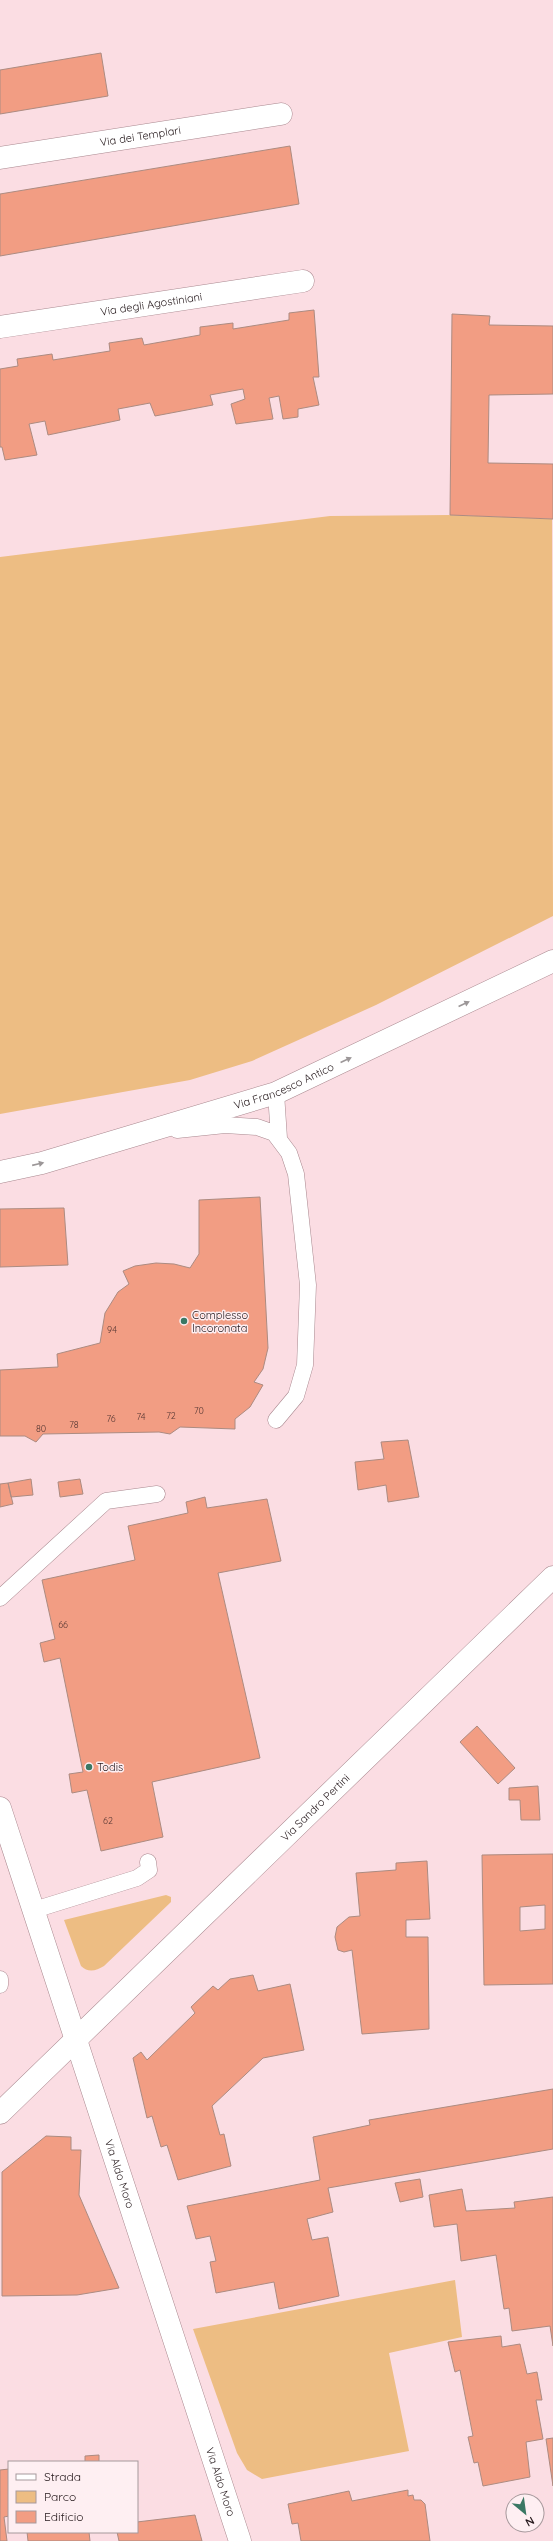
<svg xmlns="http://www.w3.org/2000/svg" width="553" height="2541" font-family="Quicksand,sans-serif">
<rect width="100%" height="100%" fill="#fbdde3"/>
<path fill="#edbd83" d="M 450,515 L 552,519 L 553,916 L 376,1005 L 252,1061 L 190,1080 L 0,1114 L 0,557 L 330,516 Z
M 166,1895 L 171,1897 L 171,1902 L 104,1966 C 96,1971 88,1973 81,1966 L 64,1920 Z
M 455,2280 L 462,2337 L 389,2353 L 409,2451 L 262,2479 L 247,2470 L 237,2453 L 193,2329 Z"/>
<path fill="#f29d83" stroke="#ac8b81" fill-rule="evenodd" d="M 101,53 L 108,96 L 0,114 L 0,70 Z
M 290,146 L 299,204 L 0,256 L 0,194 Z
M 314,310 L 319,377 L 313,377 L 319,405 L 298,409 L 298,417 L 283,419 L 279,396 L 269,398 L 273,419 L 236,424 L 231,404 L 245,399 L 243,389 L 210,395 L 213,405 L 155,416 L 150,403 L 118,409 L 120,420 L 48,435 L 45,421 L 29,424 L 37,455 L 5,460 L 2,447 L 0,447 L 0,369 L 18,366 L 17,359 L 52,354 L 53,360 L 110,351 L 109,343 L 142,338 L 144,345 L 200,335 L 200,327 L 233,323 L 233,329 L 289,320 L 289,313 Z
M 452,314 L 490,316 L 489,325 L 553,326 L 553,394 L 489,395 L 488,463 L 553,464 L 553,519 L 450,515 Z
M 260,1197 L 268,1348 L 263,1369 L 254,1382 L 263,1385 L 250,1407 L 235,1419 L 235,1429 L 180,1427 L 170,1434 L 159,1432 L 43,1434 L 36,1442 L 25,1436 L 0,1436 L 0,1370 L 58,1367 L 57,1354 L 100,1343 L 105,1313 L 118,1292 L 129,1284 L 123,1271 L 135,1266 L 156,1263 L 174,1264 L 190,1268 L 199,1254 L 199,1200 Z
M 64,1208 L 68,1265 L 0,1267 L 0,1209 Z
M 408,1440 L 419,1497 L 388,1502 L 386,1485 L 358,1490 L 355,1462 L 384,1459 L 381,1442 Z
M 31,1479 L 33,1495 L 11,1497 L 8,1483 Z
M 80,1479 L 83,1494 L 60,1497 L 58,1482 Z
M 8,1483 L 13,1504 L 0,1507 L 0,1484 Z
M 205,1497 L 207,1508 L 267,1499 L 281,1561 L 218,1573 L 260,1758 L 152,1782 L 163,1837 L 101,1851 L 87,1790 L 72,1793 L 69,1774 L 83,1772 L 60,1658 L 44,1662 L 40,1643 L 55,1639 L 42,1580 L 135,1560 L 128,1526 L 188,1513 L 186,1502 Z
M 477,1726 L 515,1768 L 498,1784 L 460,1742 Z
M 538,1786 L 540,1820 L 521,1820 L 520,1800 L 509,1800 L 509,1788 Z
M 553,1854 L 553,1984 L 484,1985 L 482,1855 ZM 545,1905 L 545,1929 L 520,1931 L 520,1907 Z
M 427,1861 L 430,1919 L 406,1920 L 406,1937 L 428,1937 L 429,2029 L 362,2034 L 352,1950 L 344,1952 L 338,1950 L 335,1937 L 337,1927 L 349,1917 L 360,1916 L 356,1873 L 396,1870 L 396,1863 Z
M 253,1975 L 258,1991 L 290,1984 L 304,2050 L 263,2058 L 212,2106 L 220,2135 L 224,2134 L 231,2166 L 178,2180 L 167,2145 L 161,2147 L 152,2116 L 147,2118 L 133,2058 L 141,2052 L 147,2060 L 195,2013 L 191,2007 L 213,1986 L 218,1990 L 230,1979 Z
M 553,2089 L 553,2149 L 328,2188 L 333,2212 L 307,2219 L 312,2240 L 328,2237 L 339,2296 L 279,2309 L 274,2282 L 216,2293 L 210,2262 L 216,2261 L 210,2236 L 196,2239 L 187,2206 L 320,2180 L 313,2137 L 370,2125 L 369,2120 Z
M 46,2136 L 71,2137 L 71,2150 L 81,2150 L 79,2195 L 119,2288 L 77,2295 L 2,2296 L 2,2172 Z
M 420,2179 L 423,2197 L 400,2202 L 395,2183 Z
M 462,2189 L 466,2211 L 515,2208 L 514,2202 L 553,2197 L 553,2346 L 550,2326 L 512,2331 L 509,2308 L 504,2309 L 496,2255 L 461,2261 L 457,2224 L 434,2227 L 429,2195 Z
M 501,2336 L 502,2347 L 520,2344 L 527,2374 L 537,2372 L 542,2400 L 536,2400 L 543,2439 L 526,2442 L 530,2477 L 483,2486 L 478,2462 L 474,2463 L 468,2437 L 473,2436 L 460,2370 L 455,2372 L 448,2342 Z
M 553,2438 L 553,2486 L 546,2439 Z
M 99,2455 L 99,2462 L 85,2462 L 85,2456 Z
M 9,2469 L 9,2516 L 4,2517 L 7,2541 L 0,2541 L 0,2470 Z
M 408,2490 L 408,2496 L 413,2495 L 414,2500 L 421,2500 L 425,2504 L 430,2541 L 301,2541 L 298,2523 L 292,2524 L 288,2504 L 349,2491 L 352,2501 Z
M 195,2515 L 202,2541 L 119,2541 L 117,2532 L 137,2532 L 137,2522 Z
M 27,2532 L 89,2532 L 90,2541 L 28,2541 Z"/>
<g fill="none" stroke-linecap="round" stroke-linejoin="round">
<defs>
<path id="lane" d="M 276,1093 L 279,1138
M 177,1130 L 225,1125 L 257,1127 L 274,1133 L 289,1153 L 296,1174 L 308,1285 L 305,1365 L 296,1396 L 276,1420
M 0,1598 L 106,1501 L 157,1494
M 34,1910 L 137,1878 L 149,1870 L 148,1862
M 0,1979 L 0,1985"/>
<g id="street">
<path id="s1" d="M 0,158 L 281,114"/>
<path id="s2" d="M 0,327 L 303,281"/>
<path id="s3" d="M 0,1172 L 42,1163 L 276,1093 L 553,961"/>
<path id="s4" d="M 0,2113 L 553,1577"/>
</g>
<g id="secondary">
<path id="s5" d="M 0,1808 L 240,2541"/>
</g>
</defs>
<use href="#lane" stroke="#a9888f" stroke-width="17"/>
<use href="#street" stroke="#a9888f" stroke-width="23"/>
<use href="#secondary" stroke="#a9888f" stroke-width="23"/>
<use href="#lane" stroke="#fff" stroke-width="16"/>
<use href="#street" stroke="#fff" stroke-width="22"/>
<use href="#secondary" stroke="#fff" stroke-width="22"/>
</g>
<defs><path id="oneway-solid" d="M-6-.8H1V-3.2L6.5 0L1 3.2V.8H-6Z"/></defs>
<g fill="#9c9798">
<use href="#oneway-solid" transform="translate(464 1004) rotate(-25)"/>
<use href="#oneway-solid" transform="translate(346 1060) rotate(-25)"/>
<use href="#oneway-solid" transform="translate(38 1164) rotate(-13)"/>
</g>
<g fill="#3a7864" stroke="#feeff2" stroke-width="1.5">
<circle cx="184" cy="1321" r="4"/>
<circle cx="89" cy="1767" r="4"/>
</g>
<g text-anchor="middle" dominant-baseline="central" stroke-width="3" stroke-linejoin="round" paint-order="stroke">
<g font-size="9" fill="#573834">
<text x="112" y="1329">94</text>
<text x="199" y="1410">70</text>
<text x="171" y="1415">72</text>
<text x="141" y="1416">74</text>
<text x="111" y="1418">76</text>
<text x="74" y="1424">78</text>
<text x="41" y="1428">80</text>
<text x="63" y="1624">66</text>
<text x="108" y="1820">62</text>
</g>
<g font-size="11" fill="#23171a" stroke="#feeff2">
<text stroke="none"><textPath href="#s1" startOffset="142">Via dei Templari</textPath></text>
<text stroke="none"><textPath href="#s2" startOffset="153">Via degli Agostiniani</textPath></text>
<text stroke="none"><textPath href="#s3" startOffset="297">Via Francesco Antico</textPath></text>
<text stroke="none"><textPath href="#s4" startOffset="439">Via Sandro Pertini</textPath></text>
<text stroke="none"><textPath href="#s5" startOffset="385">Via Aldo Moro</textPath></text>
<text stroke="none"><textPath href="#s5" startOffset="709">Via Aldo Moro</textPath></text>
</g>
<g font-size="11" fill="#23171a" stroke="#feeff2" text-anchor="start">
<text x="192" y="1315">Complesso<tspan x="192" dy="13">Incoronata</tspan></text>
<text x="97" y="1767">Todis</text>
</g>
</g>
<rect x="8" y="2461" width="130" height="72" fill="#feeff2" stroke="#a6999c"/>
<rect x="16" y="2474" width="20" height="6" fill="#ffffff" stroke="#a6999c"/>
<text x="44" y="2481" font-size="12" fill="#23171a">Strada</text>
<rect x="16" y="2491" width="20" height="12" fill="#edbd83" stroke="#a6999c"/>
<text x="44" y="2501" font-size="12" fill="#23171a">Parco</text>
<rect x="16" y="2511" width="20" height="12" fill="#f29d83" stroke="#a6999c"/>
<text x="44" y="2521" font-size="12" fill="#23171a">Edificio</text>
<g transform="translate(525 2513) rotate(151)"><circle r="19" fill="#feeff2" stroke="#a6999c"/>
<path d="M0-3L7 15L0 10L-7 15Z" fill="#3a7864"/>
<text y="-6" font-size="11" font-weight="bold" text-anchor="middle" fill="#23171a">N</text>
</g>
</svg>
